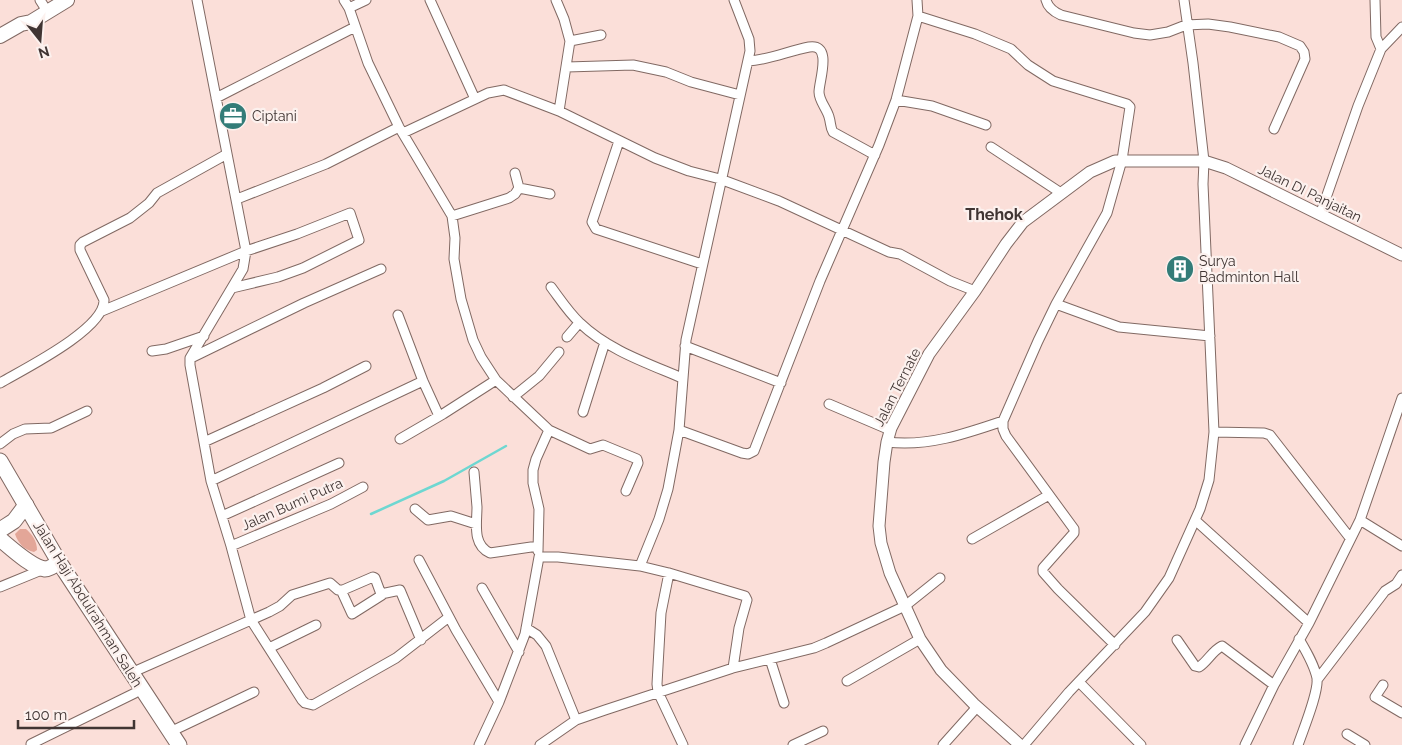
<svg xmlns="http://www.w3.org/2000/svg" width="1402" height="745" font-family="Raleway,sans-serif">
<rect width="100%" height="100%" fill="#fbdfd9"/>
<path fill="#e3a698" d="M 20,529 L 26,529 C 32,534 37,541 37,550 L 34,552 C 24,550 18,543 15,534 Z"/>
<g fill="none" stroke-linecap="round" stroke-linejoin="round">
<path stroke="#6ed7d1" stroke-width="2.5" d="M 371,514 L 444,481 L 506,446"/>
<defs>
<path id="minor" d="M 40,0 L 47,11
M 197,0 L 246,251 L 243,269 L 190,358 L 190,365 L 211,481 L 231,546 L 251,620 L 302,700 L 305,703 L 313,705 L 396,658 L 449,617
M 344,0 L 349,8 L 368,63 L 399,127 L 452,216 L 455,238 L 454,259 L 461,299 L 473,340 L 481,357 L 496,380 L 549,430 L 590,449 L 603,445 L 637,459 L 638,463 L 626,491
M 430,0 L 475,99
M 556,0 L 564,19 L 570,41 L 559,111
M 1046,0 C 1048,8 1054,12 1061,15 L 1134,33 L 1150,35 L 1168,32 L 1186,25 L 1208,24 L 1230,27 L 1279,37 L 1300,46 L 1304,52 L 1305,59 L 1274,129
M 1375,0 L 1376,37 L 1381,49
M 349,8 L 366,0
M 918,16 L 975,34 L 1011,49 L 1028,65 L 1053,81 L 1127,104 L 1130,107 L 1122,160 L 1107,213 L 1056,304 L 1038,341 L 1003,421 L 1003,429 L 1006,436 L 1074,529 L 1074,533 L 1043,568 L 1043,572 L 1058,589 L 1115,645
M 570,41 L 601,35
M 748,61 C 769,60 788,51 809,47 C 833,43 819,81 819,92 C 819,101 827,109 829,117 C 831,123 830,127 833,132 L 875,155
M 567,67 L 633,65 L 666,72 L 691,82 L 740,95
M 216,98 L 355,27
M 896,100 L 932,106 L 986,125
M 403,133 L 488,93 L 504,90 L 559,111 L 655,158 L 689,171 L 720,179 L 779,201 L 889,252 L 900,254 L 950,281 L 975,291
M 619,141 L 592,222 L 596,229 L 702,264
M 991,147 L 1061,193
M 519,188 L 550,194
M 237,199 L 326,164 L 399,127
M 1320,215 L 1358,106 L 1381,49 L 1402,27
M 452,216 L 509,198 L 515,194 L 519,188 L 515,173
M 551,287 C 560,299 569,313 580,323 C 608,350 647,363 682,378
M 1056,304 L 1119,327 L 1210,336
M 102,311 L 246,251 L 297,234 L 350,213 L 359,240 L 303,268 L 278,277 L 232,288
M 398,315 L 423,381 L 439,416
M 567,337 L 579,323
M 685,346 L 781,383
M 152,351 L 166,349 L 204,336
M 191,358 L 304,303 L 381,269
M 0,383 C 24,369 105,329 104,300 L 80,250 L 80,245 L 83,242 L 130,218 L 149,203 L 157,193 L 227,154
M 513,397 L 539,376 L 559,352
M 829,404 L 890,430
M 583,412 L 605,342
M 679,430 L 742,453 L 748,454 L 754,451 L 820,281 L 879,145 L 896,100 L 918,16 L 917,0
M 1214,432 L 1264,433 L 1270,435 L 1350,538
M 400,439 L 443,414 L 496,380
M 204,442 L 323,388 L 366,366
M 887,442 C 927,447 965,434 1003,421
M 0,444 L 13,434 L 25,429 L 51,428 L 87,411
M 474,472 C 475,483 476,495 477,507 C 477,523 472,545 490,553 L 538,546
M 211,481 L 423,381
M 415,509 L 428,520 L 451,516 L 476,524
M 222,516 L 339,463
M 1195,520 L 1309,623
M 1360,520 L 1402,546
M 972,539 L 1049,495
M 231,546 L 331,504 L 363,487
M 538,551 L 539,509 L 533,483 L 533,470 L 536,459 L 549,430
M 419,560 L 456,630 L 499,702
M 640,566 L 669,573 L 745,596 L 747,600 L 739,628 L 733,668
M 669,573 L 661,613 L 657,684 L 658,692 L 683,745
M 0,587 L 44,569
M 482,588 L 519,652
M 341,590 L 352,614 L 382,595
M 526,628 L 537,635 L 546,646 L 576,720
M 1177,640 L 1195,666 L 1199,667 C 1208,661 1212,651 1222,646 L 1274,685
M 269,648 L 316,625
M 770,659 L 784,703
M 131,673 L 269,612 L 280,606 L 292,595 L 330,583 L 338,590 L 343,590 L 373,577 L 375,578 L 381,594 L 400,590 L 421,640
M 1317,680 L 1385,591 L 1396,584 L 1402,575
M 847,681 L 920,639
M 1079,682 L 1141,745
M 1383,685 L 1375,697 L 1402,713
M 170,732 L 254,692
M 1347,734 L 1365,745
M 31,744 L 135,693
M 479,745 L 499,702 L 525,634 L 539,557 L 558,557 L 640,566 L 659,519 L 668,489 L 679,430 L 686,340 L 750,51 L 749,39 L 734,0
M 540,745 L 576,720 L 605,710 L 733,668 L 814,648 L 826,643 L 905,606 L 940,578
M 793,745 L 823,731
M 943,745 L 977,707
M 1024,745 L 1069,692 L 1145,612 L 1169,578 L 1200,509 L 1209,480 L 1214,432 L 1203,184 L 1204,161 L 1193,63 L 1184,0
M 1245,745 L 1274,685 L 1309,623 L 1360,520 L 1402,398
M 1298,745 C 1303,730 1319,692 1317,678 C 1314,664 1306,651 1299,639"/>
<path id="tertiary" d="M 1020,745 L 974,704 L 941,670 L 920,639 L 890,573 L 881,543 L 879,526 L 884,462 L 887,442 L 891,428 L 929,354 L 975,291 L 1006,244 L 1023,222 L 1090,172 L 1115,161 L 1204,161 L 1226,168 L 1402,255"/>
<path id="secondary" d="M 0,36 L 21,24 L 31,22 L 67,0"/>
<path id="primary" d="M 0,461 L 59,562"/>
<path id="trunk" d="M 0,530 L 14,521 L 26,505
M 0,539 C 11,548 31,567 45,569 C 50,569 55,565 59,562 L 179,745"/>
</defs>
<use href="#minor" stroke="#816963" stroke-width="11"/>
<use href="#tertiary" stroke="#816963" stroke-width="13"/>
<use href="#secondary" stroke="#816963" stroke-width="16"/>
<use href="#primary" stroke="#816963" stroke-width="17"/>
<use href="#trunk" stroke="#816963" stroke-width="17"/>
<use href="#minor" stroke="#fff" stroke-width="9"/>
<use href="#tertiary" stroke="#fff" stroke-width="11"/>
<use href="#secondary" stroke="#fff" stroke-width="14"/>
<use href="#primary" stroke="#fff" stroke-width="15"/>
<use href="#trunk" stroke="#fff" stroke-width="15"/>
</g>
<defs>
<symbol id="office-disc" viewBox="-11 -11 22 22"><circle r="9.5" fill="#337c78" stroke="#fcf1ee"/><path d="M-6-3h4V-5.5h4V-3h4V5H-6ZM-1-4.5V-3h2v-1.5ZM-6 0V1H6V0Z" fill="#fff"/></symbol>
<symbol id="building-disc" viewBox="-11 -11 22 22"><circle r="9.5" fill="#337c78" stroke="#fcf1ee"/><path d="M-4-6H4V6H1V3H-1V6H-4ZM-2.5-4.3h1.7v1.8h-1.7ZM.8-4.3h1.7v1.8H.8ZM-2.5-1h1.7V.8h-1.7ZM.8-1h1.7V.8H.8Z" fill="#fff"/></symbol>
</defs>
<g fill-rule="evenodd">
<use href="#office-disc" x="217" y="100" width="32" height="32"/>
<use href="#building-disc" x="1164" y="253" width="32" height="32"/>
</g>
<g text-anchor="middle" dominant-baseline="central" stroke-width="4.5" stroke-linejoin="round" paint-order="stroke">
<g font-size="14" fill="#403533" stroke="#fcf1ee" text-anchor="start">
<text x="252" y="116">Ciptani</text>
<text x="1199" y="261">Surya<tspan x="1199" dy="16">Badminton Hall</tspan></text>
</g>
<g font-size="14" fill="#403533" stroke="#fcf1ee">
<text transform="translate(1310 193) rotate(26)">Jalan DI Panjaitan</text>
<text transform="translate(897 387) rotate(-63)">Jalan Ternate</text>
<text transform="translate(292 504) rotate(-24)">Jalan Bumi Putra</text>
<text transform="translate(88 604) rotate(58)">Jalan Haji Abdulrahman Saleh</text>
</g>
<g font-size="16" font-weight="bold" fill="#403533" stroke="#fcf1ee">
<text x="994" y="214">Thehok</text>
</g>
</g>
<g transform="translate(40 40) rotate(163)" stroke="#fcf1ee" stroke-width="4" paint-order="stroke">
<path d="M0-4L9 19L0 12L-9 19Z" fill="#403533"/>
<text y="-8" font-size="14" font-weight="bold" text-anchor="middle" fill="#403533">N</text>
</g>
<path d="M18 720v8h116v-8" fill="none" stroke="#403533" stroke-width="2.5"/>
<text x="25" y="720" font-size="15" fill="#403533" stroke="#fcf1ee" stroke-width="4" paint-order="stroke">100 m</text>
</svg>
